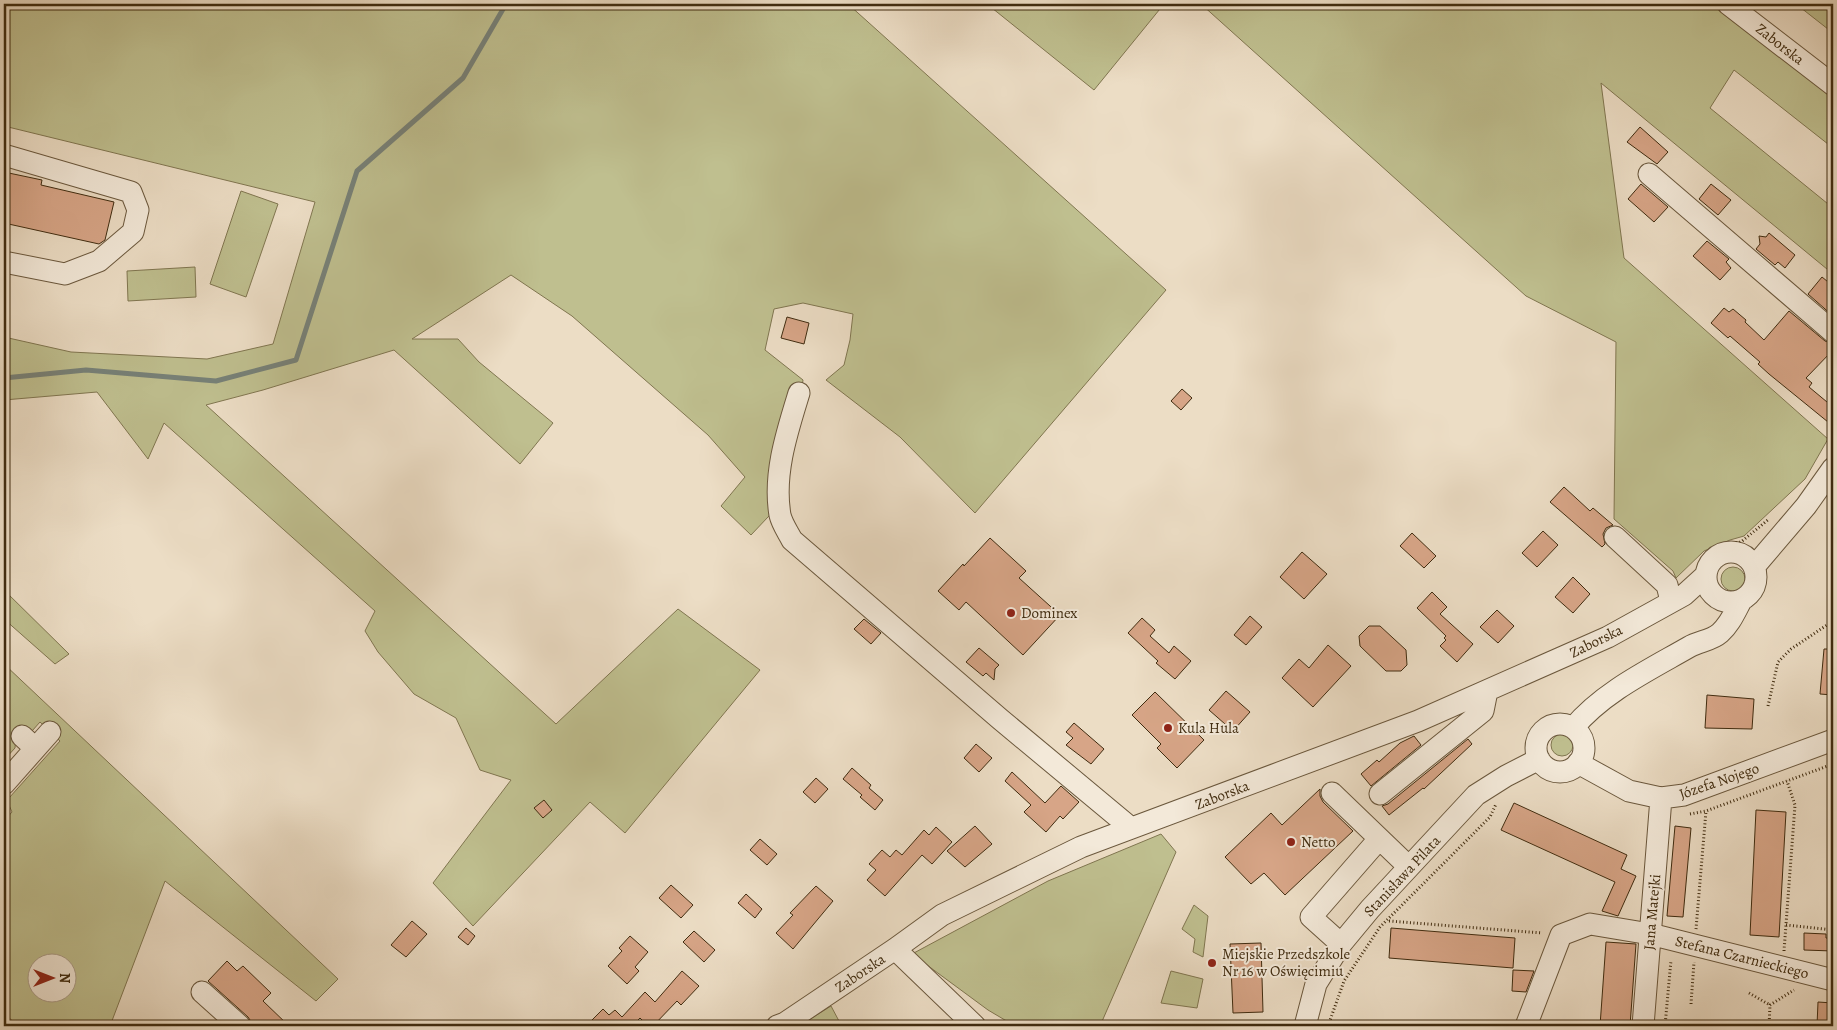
<svg xmlns="http://www.w3.org/2000/svg" width="1837" height="1030" font-family="Alegreya,serif">
<rect width="100%" height="100%" fill="#ecddc5"/>
<filter id="stains"><feTurbulence type="fractalNoise" baseFrequency=".004" numOctaves="4"/><feColorMatrix values="0 0 0 0 .2 0 0 0 0 .09 0 0 0 0 .02 0 0 0 .5 -.17"/></filter>
<radialGradient id="worn" r=".72"><stop offset=".6" stop-color="#630" stop-opacity="0"/><stop offset="1" stop-color="#630" stop-opacity=".3"/></radialGradient>
<path fill="#bfbf8f" stroke="#807650" fill-rule="evenodd" d="M 4,4 L 848,4 L 1166,290 L 975,513 L 900,437 L 826,380 L 844,365 L 850,340 L 853,314 L 803,303 L 774,309 L 765,350 L 803,380 L 785,499 L 751,535 L 721,506 L 745,477 L 708,435 L 572,316 L 511,275 L 412,339 L 458,339 L 479,362 L 553,423 L 520,464 L 394,350 L 263,390 L 206,405 L 556,724 L 678,609 L 760,670 L 625,833 L 590,802 L 473,926 L 433,883 L 511,780 L 480,770 L 456,718 L 414,694 L 378,652 L 365,631 L 375,611 L 164,423 L 148,459 L 97,392 L 4,400 L 4,337 L 71,352 L 207,359 L 273,344 L 315,202 L 4,126 Z
M 987,4 L 1164,4 L 1094,90 Z
M 1201,4 L 1719,4 L 1833,92 L 1833,148 L 1734,70 L 1710,108 L 1833,208 L 1833,274 L 1601,83 L 1624,258 L 1828,439 L 1805,479 L 1744,536 L 1730,540 L 1704,551 L 1676,578 L 1673,571 L 1614,519 L 1616,342 L 1526,296 Z
M 1796,4 L 1833,4 L 1833,33 Z
M 241,191 L 278,204 L 246,297 L 210,284 Z
M 195,267 L 196,297 L 128,301 L 127,271 Z
M1721 579a12 12 0 1 1 24 0a12 12 0 1 1-24 0Z
M 4,590 L 69,654 L 55,664 L 4,619 Z
M 4,664 L 338,979 L 316,1001 L 165,881 L 110,1026 L 18,1026 L 4,1013 L 4,821 L 12,812 L 8,803 L 9,798 L 60,741 L 40,722 L 32,731 L 16,737 L 15,748 L 4,760 ZM 38,962 L 68,962 L 68,992 L 38,992 Z
M1551 745a11 11 0 1 1 22 0a11 11 0 1 1-22 0Z
M 1161,834 L 1176,852 L 1100,1026 L 1015,1026 L 988,1010 L 912,954 L 1048,881 Z
M 1194,905 L 1208,916 L 1203,957 L 1193,952 L 1195,939 L 1182,929 Z
M 1171,971 L 1203,979 L 1197,1008 L 1161,1003 Z
M 831,1006 L 839,1021 L 836,1026 L 799,1026 Z"/>
<g fill="none" stroke-linecap="round" stroke-linejoin="round">
<path stroke="#778178" stroke-width="5" d="M 4,378 L 86,370 L 216,381 L 296,360 L 357,171 L 463,78 L 506,4"/>
</g>
<path fill="#d7a587" stroke="#402c10" d="M 1640,127 L 1668,152 L 1657,164 L 1627,142 Z
M 4,172 L 42,180 L 41,185 L 114,202 L 105,240 L 99,244 L 4,223 Z
M 1641,184 L 1668,207 L 1654,222 L 1628,199 Z
M 1711,184 L 1731,200 L 1718,215 L 1699,199 Z
M 1769,233 L 1795,255 L 1785,268 L 1778,262 L 1775,265 L 1756,249 L 1760,244 L 1759,236 L 1766,237 Z
M 1707,241 L 1729,259 L 1726,262 L 1731,268 L 1720,280 L 1693,256 Z
M 1822,277 L 1833,286 L 1833,316 L 1808,294 Z
M 1724,308 L 1729,312 L 1733,309 L 1746,320 L 1745,322 L 1764,340 L 1789,311 L 1825,341 L 1833,344 L 1832,351 L 1806,378 L 1812,383 L 1809,387 L 1833,407 L 1833,416 L 1828,422 L 1769,374 L 1758,364 L 1760,362 L 1730,336 L 1728,338 L 1711,323 Z
M 787,317 L 809,323 L 804,344 L 781,338 Z
M 1182,389 L 1192,398 L 1181,410 L 1171,401 Z
M 1564,487 L 1590,511 L 1593,508 L 1613,525 L 1606,528 L 1603,534 L 1605,544 L 1602,547 L 1550,502 Z
M 1543,531 L 1558,545 L 1537,567 L 1522,553 Z
M 1412,533 L 1436,556 L 1424,568 L 1400,546 Z
M 990,538 L 1026,571 L 1019,578 L 1060,615 L 1023,655 L 966,602 L 959,610 L 938,591 L 963,564 L 964,566 Z
M 1302,552 L 1327,574 L 1304,599 L 1280,577 Z
M 1573,577 L 1590,594 L 1573,613 L 1555,597 Z
M 1432,592 L 1447,607 L 1440,614 L 1473,644 L 1457,662 L 1440,646 L 1446,640 L 1444,638 L 1446,636 L 1417,608 Z
M 1497,610 L 1514,626 L 1498,643 L 1480,627 Z
M 1250,616 L 1262,627 L 1246,645 L 1234,635 Z
M 1142,618 L 1155,630 L 1150,636 L 1169,653 L 1174,646 L 1191,661 L 1175,679 L 1156,663 L 1158,661 L 1128,633 Z
M 864,619 L 881,633 L 871,644 L 854,629 Z
M 1369,626 L 1380,626 L 1406,650 L 1407,665 L 1401,671 L 1386,671 L 1360,646 L 1359,636 Z
M 1328,645 L 1351,666 L 1313,707 L 1282,678 L 1299,659 L 1309,668 Z
M 979,648 L 999,665 L 995,669 L 994,680 L 986,673 L 983,676 L 966,662 Z
M 1824,649 L 1833,649 L 1833,695 L 1820,694 Z
M 1226,691 L 1250,712 L 1233,731 L 1209,710 Z
M 1155,692 L 1204,740 L 1177,768 L 1157,748 L 1161,744 L 1132,715 Z
M 1707,695 L 1754,699 L 1752,729 L 1705,728 Z
M 1074,723 L 1104,749 L 1091,764 L 1066,745 L 1073,738 L 1066,732 Z
M 1414,736 L 1421,745 L 1371,786 L 1361,774 L 1377,760 L 1379,762 L 1400,743 Z
M 1468,739 L 1472,744 L 1424,789 L 1423,788 L 1389,815 L 1382,806 L 1388,804 Z
M 976,744 L 992,758 L 979,772 L 964,758 Z
M 852,768 L 871,785 L 869,788 L 883,800 L 875,810 L 860,797 L 862,795 L 843,779 Z
M 1012,772 L 1045,803 L 1061,786 L 1079,802 L 1063,819 L 1060,816 L 1046,832 L 1024,812 L 1031,805 L 1005,781 Z
M 816,778 L 828,789 L 815,803 L 803,792 Z
M 1320,789 L 1320,796 L 1323,802 L 1353,831 L 1285,895 L 1264,873 L 1251,884 L 1225,857 L 1271,813 L 1282,825 Z
M 544,800 L 552,810 L 543,818 L 534,808 Z
M 1514,803 L 1627,855 L 1621,869 L 1636,876 L 1618,916 L 1602,911 L 1615,882 L 1501,830 Z
M 1756,810 L 1786,812 L 1779,937 L 1750,935 Z
M 975,826 L 992,844 L 965,867 L 947,851 Z
M 1675,826 L 1691,828 L 1683,917 L 1667,916 Z
M 936,827 L 952,842 L 932,864 L 922,855 L 885,896 L 867,880 L 876,870 L 869,864 L 882,850 L 890,857 L 896,850 L 902,855 L 924,830 L 929,835 Z
M 760,839 L 777,854 L 767,865 L 750,850 Z
M 671,885 L 693,905 L 681,918 L 659,898 Z
M 816,886 L 833,901 L 793,949 L 776,933 L 793,915 L 790,913 Z
M 746,894 L 762,909 L 755,918 L 738,903 Z
M 412,921 L 427,934 L 406,957 L 391,945 Z
M 466,928 L 475,936 L 468,945 L 458,937 Z
M 1391,928 L 1515,938 L 1513,968 L 1389,958 Z
M 694,931 L 715,950 L 704,962 L 683,942 Z
M 1804,933 L 1826,934 L 1826,938 L 1833,938 L 1833,951 L 1804,950 Z
M 630,936 L 648,952 L 635,967 L 639,971 L 627,984 L 608,966 L 622,951 L 619,948 Z
M 1606,942 L 1636,944 L 1630,1026 L 1600,1026 Z
M 1261,943 L 1263,1012 L 1233,1013 L 1230,944 Z
M 227,961 L 237,971 L 243,966 L 271,993 L 263,1001 L 289,1026 L 254,1026 L 248,1017 L 208,981 Z
M 1513,970 L 1534,971 L 1526,992 L 1512,991 Z
M 682,971 L 699,986 L 681,1005 L 677,1001 L 653,1026 L 648,1026 L 640,1018 L 632,1026 L 586,1026 L 603,1009 L 609,1015 L 615,1010 L 622,1017 L 645,992 L 655,1002 Z
M 1818,1002 L 1833,1003 L 1833,1026 L 1817,1026 Z"/>
<g fill="none" stroke-linecap="round" stroke-linejoin="round">
<defs>
<path id="minor" d="M 1728,4 L 1833,85
M 4,155 L 131,192 L 138,210 L 133,232 L 99,261 L 65,274 L 4,262
M 1649,174 L 1833,332
M 799,393 C 787,432 773,474 780,515 C 782,524 788,532 792,540 L 1000,719 L 1131,828
M 1615,537 L 1667,585 L 1671,601
M1706 577a25 25 0 1 1 50 0a25 25 0 1 1-50 0Z
M 1754,567 L 1806,506 L 1833,468
M1536 748a24 24 0 1 1 48 0a24 24 0 1 1-48 0Z
M 1573,728 C 1603,692 1649,670 1689,647 C 1699,641 1711,641 1720,633 C 1730,624 1735,612 1741,601
M 22,736 L 35,748
M 1578,763 L 1629,791 L 1661,798 L 1684,795 L 1833,740
M 4,784 L 50,732
M 1332,793 L 1409,867
M 1380,794 L 1483,711 L 1487,691
M 1341,944 L 1311,917 L 1379,839
M 895,949 L 975,1026
M 202,992 L 240,1026
M 777,1026 L 785,1023 L 895,949 L 942,915 L 1081,847 L 1418,721 L 1608,637 L 1684,595 L 1706,575
M 1305,1026 L 1316,984 L 1341,944 L 1370,909 L 1476,795 L 1506,776 L 1539,759
M 1526,1026 L 1561,935 L 1590,924 L 1650,934 L 1833,980
M 1643,1026 L 1661,798"/>
</defs>
<use href="#minor" stroke="#6b583d" stroke-width="23"/>
<path stroke="#402c10" stroke-width="3" stroke-dasharray="1 2.5" stroke-linecap="butt" d="M 1705,557 L 1719,546 L 1741,542 L 1769,519
M 1768,706 L 1778,662 L 1791,649 L 1833,621
M 1545,775 L 1554,779 L 1570,780
M 4,810 L 6,808 L 5,800
M 1690,814 L 1706,811 L 1833,764
M 1389,921 L 1542,933
M 1786,925 L 1833,930
M 1696,929 L 1706,811
M 1784,951 L 1795,805 L 1787,781
M 1749,993 L 1770,1005
M 1691,1004 L 1694,962
M 751,1026 L 761,1022
M 1328,1026 L 1344,981 L 1380,927 L 1490,817 L 1496,804
M 1665,1026 L 1671,960
M 1769,1026 L 1770,1005 L 1794,990"/>
<use href="#minor" stroke="#f3e9d9" stroke-width="21"/>
</g>
<g fill="#8f2418" stroke="#f3e9d9" stroke-width="2">
<circle cx="1011" cy="613" r="5"/>
<circle cx="1168" cy="728" r="5"/>
<circle cx="1291" cy="842" r="5"/>
<circle cx="1212" cy="963" r="5"/>
</g>
<g text-anchor="middle" dominant-baseline="central" stroke-width="4" stroke-linejoin="round" paint-order="stroke">
<g font-size="15" fill="#402c10" stroke="#f3e9d9">
<text transform="translate(1780 44) rotate(38)">Zaborska</text>
<text transform="translate(1596 641) rotate(-26)">Zaborska</text>
<text transform="translate(1719 781) rotate(-19)">Józefa Nojego</text>
<text transform="translate(1222 795) rotate(-21)">Zaborska</text>
<text transform="translate(1402 876) rotate(-47)">Stanisława Pilata</text>
<text transform="translate(1652 912) rotate(-85)">Jana Matejki</text>
<text transform="translate(1742 957) rotate(14)">Stefana Czarnieckiego</text>
<text transform="translate(860 973) rotate(-34)">Zaborska</text>
</g>
<g font-size="15" fill="#402c10" stroke="#f3e9d9" text-anchor="start">
<text x="1021" y="613">Dominex</text>
<text x="1178" y="728">Kula Hula</text>
<text x="1301" y="842">Netto</text>
<text x="1222" y="954">Miejskie Przedszkole<tspan x="1222" dy="17">Nr 16 w Oświęcimiu</tspan></text>
</g>
</g>
<rect width="1837" height="1030" fill="none" stroke="#ecddc5" stroke-width="20"/>
<rect x="5" y="5" width="1827" height="1020" fill="none" stroke="#402c10" stroke-width="2.5"/>
<rect x="10" y="10" width="1817" height="1010" fill="none" stroke="#402c10"/>
<g transform="translate(52 978) rotate(90)"><circle r="24" fill="#f3e9d9" stroke="#ab9d89"/>
<path d="M0-4L9 19L0 12L-9 19Z" fill="#8f2418"/>
<text y="-8" font-size="14" font-weight="bold" text-anchor="middle" fill="#402c10">N</text>
</g>
<rect width="100%" height="100%" filter="url(#stains)"/>
<rect width="100%" height="100%" fill="url(#worn)"/>
</svg>
